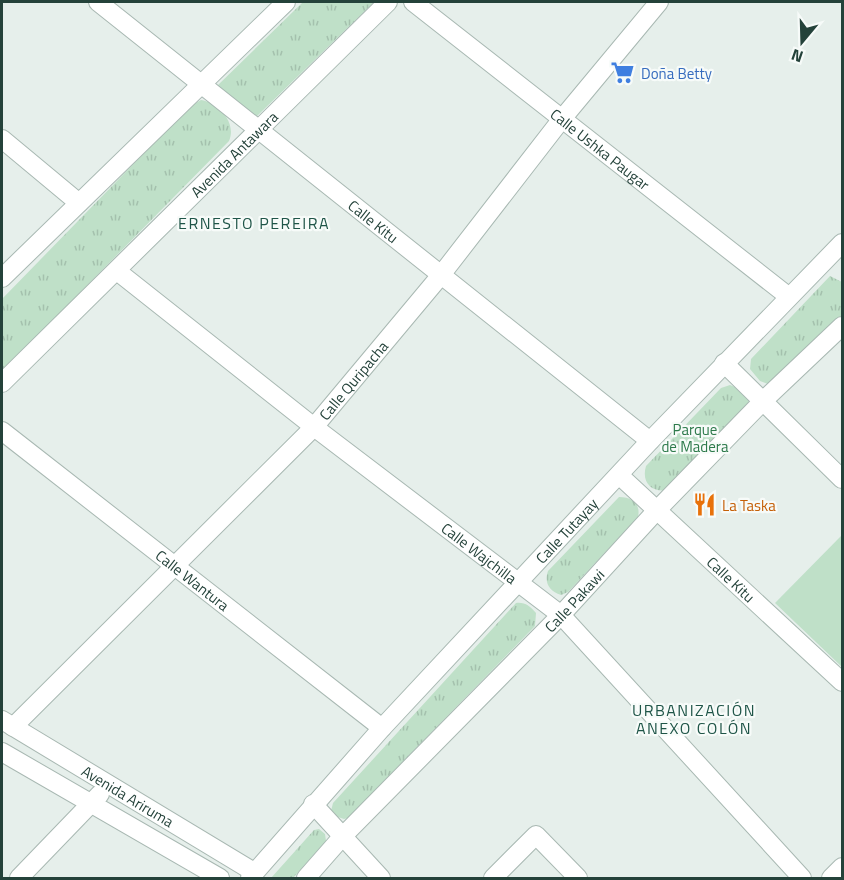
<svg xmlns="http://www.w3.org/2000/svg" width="844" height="880" font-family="'Titillium Web',sans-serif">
<defs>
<pattern id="park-tufts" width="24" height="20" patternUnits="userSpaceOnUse" patternTransform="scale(1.5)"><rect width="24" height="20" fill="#bfe0c8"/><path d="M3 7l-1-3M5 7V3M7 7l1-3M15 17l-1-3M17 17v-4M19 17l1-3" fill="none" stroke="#a4c1ad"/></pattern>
</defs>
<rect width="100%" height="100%" fill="#e6efeb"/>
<path fill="#bfe0c8" d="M 842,535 L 842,667 L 775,603 Z"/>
<path fill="url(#park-tufts)" d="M 303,2 L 374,2 L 255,118 L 217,88 L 218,85 Z
M 201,100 C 219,103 237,123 229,141 L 2,372 L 2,299 L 189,107 Z
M 830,276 L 842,282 L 842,315 L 772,382 L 768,384 L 760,381 L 750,369 L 751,359 Z
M 730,385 C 738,388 748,394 749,403 L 668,490 C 652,493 641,483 646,466 L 721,388 Z
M 619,497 C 632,497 641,504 638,517 L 568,592 L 561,595 C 549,591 544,583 548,571 Z
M 516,603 C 525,602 530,606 536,613 L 535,626 L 348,818 L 344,819 L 335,816 L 331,811 L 333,803 Z
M 319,829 L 325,834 L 326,841 L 293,878 L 271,878 L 314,830 Z"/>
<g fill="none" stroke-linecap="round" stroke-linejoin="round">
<defs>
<g id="street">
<path id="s1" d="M 98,2 L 650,441"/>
<path id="s2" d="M 413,2 L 788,296"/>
<path d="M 2,139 L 79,203"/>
<path id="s3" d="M 117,271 L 314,427 L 561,615 L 802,878"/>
<path d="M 2,278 L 286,2"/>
<path d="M 724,363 L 842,479"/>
<path id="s4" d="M 2,383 L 388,2"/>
<path id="s5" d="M 2,431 L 382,728"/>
<path id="s6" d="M 619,475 L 842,682"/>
<path id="s7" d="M 2,720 L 254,872"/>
<path id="s8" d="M 13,727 L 314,427 L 441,275 L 561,120 L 659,2"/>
<path d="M 2,752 L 220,878"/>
<path d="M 313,804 L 381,878"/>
<path d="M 19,878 L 100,794"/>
<path id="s9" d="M 250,878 L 382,728 L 650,441 L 842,243"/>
<path id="s10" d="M 306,878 L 342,837 L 561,615 L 658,509 L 764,400 L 842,326"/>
<path d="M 493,878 L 536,835 L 578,878"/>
<path d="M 831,878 L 842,867"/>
</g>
</defs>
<use href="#street" stroke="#a8b8b2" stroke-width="20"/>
<use href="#street" stroke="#fff" stroke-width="18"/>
</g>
<defs>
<symbol id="supermarket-bare" viewBox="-9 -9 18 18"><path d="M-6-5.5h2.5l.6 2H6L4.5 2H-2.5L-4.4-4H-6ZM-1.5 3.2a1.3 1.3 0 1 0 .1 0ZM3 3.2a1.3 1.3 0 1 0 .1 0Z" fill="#3f7fe0" stroke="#f7fbf9" stroke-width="2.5" paint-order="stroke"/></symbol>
<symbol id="restaurant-bare" viewBox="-9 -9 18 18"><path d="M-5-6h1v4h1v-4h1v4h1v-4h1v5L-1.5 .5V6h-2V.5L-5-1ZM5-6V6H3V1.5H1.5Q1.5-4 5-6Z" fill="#e8710a" stroke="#f7fbf9" stroke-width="2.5" paint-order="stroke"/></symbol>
</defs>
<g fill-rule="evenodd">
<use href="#supermarket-bare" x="606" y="56" width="33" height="33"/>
<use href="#restaurant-bare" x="688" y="488" width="33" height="33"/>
</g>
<g text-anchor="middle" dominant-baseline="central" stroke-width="4.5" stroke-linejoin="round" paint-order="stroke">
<g font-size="15" fill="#366cbe" stroke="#f7fbf9" text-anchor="start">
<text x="641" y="73">Doña Betty</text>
</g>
<g font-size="15" fill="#24423a" stroke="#f7fbf9">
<text stroke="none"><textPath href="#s2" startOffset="238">Calle Ushka Paugar</textPath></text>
<text stroke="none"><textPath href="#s4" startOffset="326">Avenida Antawara</textPath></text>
<text stroke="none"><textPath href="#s1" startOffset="352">Calle Kitu</textPath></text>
<text stroke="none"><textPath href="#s8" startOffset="486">Calle Quripacha</textPath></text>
<text stroke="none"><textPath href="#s9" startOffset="470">Calle Tutayay</textPath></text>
<text stroke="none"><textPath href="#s3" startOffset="459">Calle Wajchilla</textPath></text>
<text stroke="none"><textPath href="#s6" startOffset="153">Calle Kitu</textPath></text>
<text stroke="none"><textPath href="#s5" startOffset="242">Calle Wantura</textPath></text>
<text stroke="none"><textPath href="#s10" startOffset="386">Calle Pakawi</textPath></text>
<text stroke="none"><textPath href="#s7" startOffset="147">Avenida Ariruma</textPath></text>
</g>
<g font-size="15" fill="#2d7a4b" stroke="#f7fbf9">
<text x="695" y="429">Parque<tspan x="695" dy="17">de Madera</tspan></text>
</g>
<g font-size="15" fill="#c56008" stroke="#f7fbf9" text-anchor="start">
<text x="722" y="505">La Taska</text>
</g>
<g font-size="16" letter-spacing="1.5" fill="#1f5548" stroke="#f7fbf9">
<text x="254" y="223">ERNESTO PEREIRA</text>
<text x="694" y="710">URBANIZACIÓN<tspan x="694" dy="18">ANEXO COLÓN</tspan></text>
</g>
</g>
<rect width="844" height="880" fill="none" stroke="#24423a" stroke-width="6"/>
<g transform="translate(802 42) rotate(199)" stroke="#f7fbf9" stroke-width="4.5" paint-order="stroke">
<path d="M0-4.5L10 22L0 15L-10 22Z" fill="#24423a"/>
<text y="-9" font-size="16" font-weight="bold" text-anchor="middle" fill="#24423a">N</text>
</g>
</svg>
